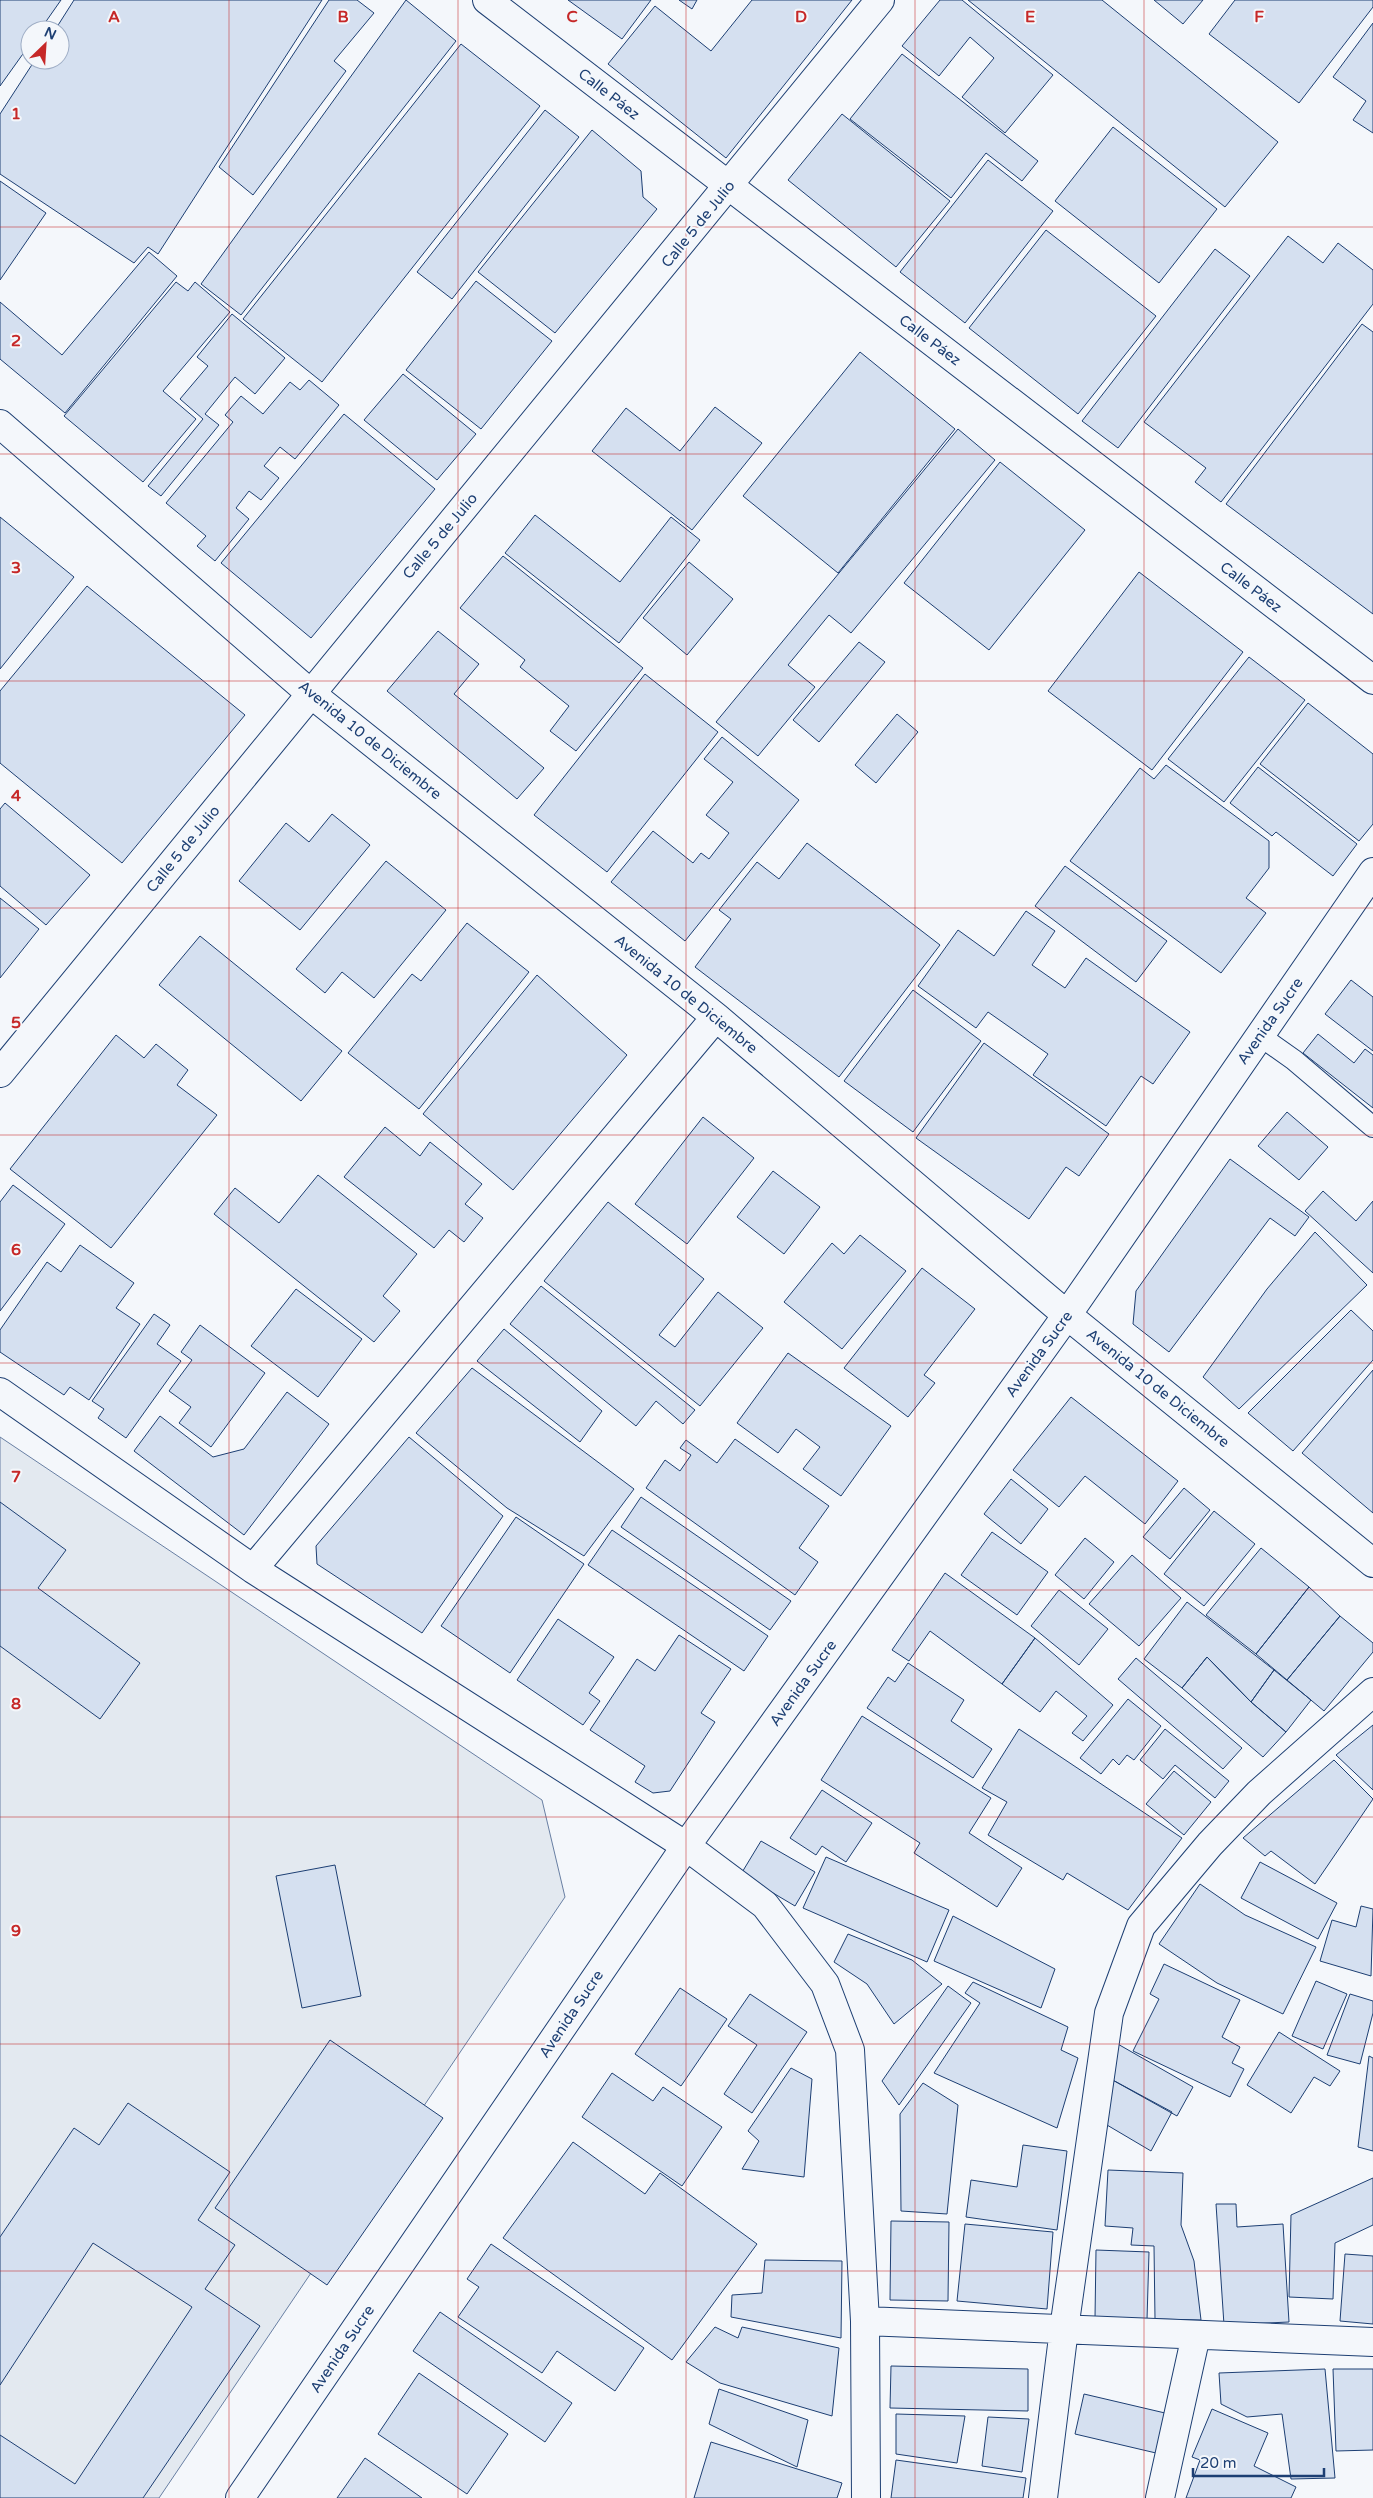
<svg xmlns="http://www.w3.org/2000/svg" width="1373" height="2498" font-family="'Varela Round',sans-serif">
<rect width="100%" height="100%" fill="#f4f7fb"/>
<path fill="#e3e9f0" stroke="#687fa3" d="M 0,1437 L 542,1800 L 565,1897 L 159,2498 L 0,2498 Z"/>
<path fill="#d5e0f0" stroke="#1d3f73" d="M 0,0 L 61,0 L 40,30 L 30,30 L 30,44 L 0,86 Z
M 74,0 L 322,0 L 158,254 L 148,247 L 134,263 L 0,174 L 0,114 L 35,60 L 60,60 L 60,30 L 55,30 Z
M 329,0 L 357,0 L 374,13 L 334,61 L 346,71 L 253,195 L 219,167 Z
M 406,0 L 456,41 L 241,315 L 201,284 Z
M 568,0 L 651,0 L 622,39 Z
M 679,0 L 697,0 L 692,9 Z
M 752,0 L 852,0 L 726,158 L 608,64 L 655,6 L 711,51 Z
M 940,0 L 962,0 L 1053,75 L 1005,133 L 962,97 L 994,58 L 970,37 L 939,76 L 902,46 Z
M 968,0 L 1102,0 L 1278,142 L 1225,207 Z
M 1154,0 L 1203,0 L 1183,24 Z
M 1235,0 L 1373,0 L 1373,7 L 1299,103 L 1209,34 Z
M 1373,23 L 1373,133 L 1353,120 L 1366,101 L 1333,77 Z
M 461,44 L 540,106 L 322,382 L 243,319 Z
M 902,54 L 1038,161 L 1022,181 L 986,153 L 951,198 L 850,119 Z
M 545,110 L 579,137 L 452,299 L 417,272 Z
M 842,114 L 950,201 L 896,267 L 788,180 Z
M 1113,127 L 1217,209 L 1159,283 L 1055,201 Z
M 592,130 L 641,171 L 643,197 L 657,209 L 555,333 L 478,272 Z
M 988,160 L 1053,211 L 965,323 L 900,272 Z
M 0,181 L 46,213 L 0,280 Z
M 1046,230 L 1156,316 L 1078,414 L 969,328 Z
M 1288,236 L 1323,263 L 1338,243 L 1373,270 L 1373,304 L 1221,502 L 1195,482 L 1206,468 L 1144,422 Z
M 1215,249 L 1250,276 L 1118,448 L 1082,421 Z
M 149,252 L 177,276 L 65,413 L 0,359 L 0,302 L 62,355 Z
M 476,281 L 552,341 L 481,429 L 406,370 Z
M 176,282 L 188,291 L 195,282 L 230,312 L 163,391 L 196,419 L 143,482 L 64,416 Z
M 232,314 L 285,358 L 255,394 L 235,377 L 205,414 L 219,425 L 161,496 L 148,486 L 203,419 L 180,399 L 208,366 L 197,357 Z
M 1362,324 L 1373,332 L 1373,614 L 1226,504 Z
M 860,352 L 955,429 L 838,573 L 743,496 Z
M 403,374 L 476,434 L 437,480 L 364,420 Z
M 309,380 L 339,405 L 295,459 L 280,447 L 264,466 L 279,478 L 261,500 L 249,491 L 236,508 L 249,519 L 215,561 L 197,546 L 206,536 L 166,503 L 233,422 L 225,415 L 241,396 L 263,414 L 290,382 L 300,390 Z
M 715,407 L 762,443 L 692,530 L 592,451 L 626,408 L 680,451 Z
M 344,414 L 435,489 L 311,638 L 221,563 Z
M 958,429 L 995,460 L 851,633 L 829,615 L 788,665 L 815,687 L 758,756 L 716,722 Z
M 1000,462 L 1085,530 L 989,650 L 904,583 Z
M 535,515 L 620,582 L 671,517 L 700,540 L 619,643 L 505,553 Z
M 0,517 L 74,577 L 0,669 Z
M 503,556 L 643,668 L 576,751 L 550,731 L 569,706 L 520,667 L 525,660 L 460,608 Z
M 689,562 L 733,599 L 687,655 L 643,618 Z
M 1139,572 L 1243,652 L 1152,770 L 1048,691 Z
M 87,586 L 245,715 L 122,863 L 0,763 L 0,691 Z
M 438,631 L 479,664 L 454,694 L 544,768 L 517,799 L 387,691 Z
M 859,642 L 885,662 L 819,742 L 793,720 Z
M 1249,657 L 1305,700 L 1224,802 L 1168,759 Z
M 645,674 L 718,732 L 607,872 L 534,815 Z
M 1308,703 L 1373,754 L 1373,824 L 1359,841 L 1260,764 Z
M 897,714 L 918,732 L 876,783 L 855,765 Z
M 722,737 L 799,800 L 685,941 L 611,882 L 653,831 L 693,863 L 701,853 L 709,859 L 729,833 L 706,815 L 733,782 L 704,759 Z
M 1166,765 L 1269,841 L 1269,868 L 1246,898 L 1266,913 L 1221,973 L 1070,861 L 1140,768 L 1154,779 Z
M 1258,767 L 1357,844 L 1333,876 L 1276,832 L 1272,836 L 1230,803 Z
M 5,803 L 90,875 L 46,925 L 0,886 L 0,809 Z
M 332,814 L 370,845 L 300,930 L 239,881 L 286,823 L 309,842 Z
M 807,843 L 940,945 L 839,1077 L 695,967 L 731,919 L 719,910 L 757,862 L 779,879 Z
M 386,861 L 446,910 L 374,998 L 342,972 L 325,993 L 296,969 Z
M 1065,866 L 1167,941 L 1136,982 L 1035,906 Z
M 0,898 L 39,929 L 0,978 Z
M 1026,911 L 1055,931 L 1032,965 L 1065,988 L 1086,958 L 1190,1032 L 1153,1084 L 1141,1076 L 1106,1126 L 1033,1075 L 1048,1054 L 988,1012 L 976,1028 L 918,986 L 958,930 L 994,956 Z
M 467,923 L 529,972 L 419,1109 L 348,1053 L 412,974 L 421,981 Z
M 200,936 L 342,1051 L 301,1101 L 159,985 Z
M 537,975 L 627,1055 L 513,1190 L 423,1114 Z
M 1351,980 L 1373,997 L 1373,1051 L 1325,1014 Z
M 913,990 L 981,1041 L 913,1132 L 844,1081 Z
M 1318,1034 L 1354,1063 L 1365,1049 L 1373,1055 L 1373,1108 L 1303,1053 Z
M 116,1035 L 144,1058 L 156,1044 L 188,1070 L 177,1085 L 217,1115 L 111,1248 L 10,1169 Z
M 984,1043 L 1109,1134 L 1079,1176 L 1066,1167 L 1029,1219 L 916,1138 Z
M 1287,1112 L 1328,1147 L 1299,1180 L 1258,1146 Z
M 703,1117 L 754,1158 L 687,1244 L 635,1204 Z
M 385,1127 L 420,1156 L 430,1142 L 482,1184 L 465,1204 L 483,1218 L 464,1242 L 449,1230 L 434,1248 L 344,1177 Z
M 1230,1159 L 1309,1217 L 1295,1236 L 1270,1218 L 1169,1352 L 1133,1324 L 1136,1291 Z
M 773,1171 L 820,1207 L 784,1254 L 737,1217 Z
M 318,1175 L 417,1254 L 383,1296 L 400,1311 L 374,1342 L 214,1214 L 235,1188 L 279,1223 Z
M 13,1185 L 65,1224 L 0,1311 L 0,1202 Z
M 1323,1191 L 1356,1221 L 1373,1201 L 1373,1273 L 1305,1211 Z
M 608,1202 L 704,1279 L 659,1335 L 675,1347 L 718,1292 L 763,1328 L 700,1406 L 544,1281 Z
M 1315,1232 L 1367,1285 L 1239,1409 L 1203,1377 L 1267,1289 Z
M 860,1235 L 906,1271 L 842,1349 L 784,1302 L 832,1243 L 844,1254 Z
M 80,1245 L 134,1283 L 116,1308 L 140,1324 L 89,1400 L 70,1387 L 64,1395 L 0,1352 L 0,1330 L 47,1262 L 61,1272 Z
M 922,1268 L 975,1309 L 924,1375 L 935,1383 L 908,1417 L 844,1368 Z
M 541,1286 L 695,1410 L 683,1424 L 656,1401 L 636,1426 L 510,1324 Z
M 296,1289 L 362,1339 L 318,1397 L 251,1346 Z
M 1351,1310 L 1373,1331 L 1373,1360 L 1293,1451 L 1248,1413 Z
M 154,1314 L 170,1325 L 157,1344 L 181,1361 L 126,1438 L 98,1418 L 104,1409 L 92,1401 Z
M 200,1325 L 265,1373 L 211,1447 L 179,1423 L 191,1407 L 169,1391 L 192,1360 L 181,1352 Z
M 504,1329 L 602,1411 L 580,1442 L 477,1361 Z
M 788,1353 L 891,1426 L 841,1496 L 803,1469 L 820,1447 L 796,1429 L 778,1453 L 737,1423 Z
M 472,1368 L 634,1489 L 584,1556 L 507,1508 L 416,1433 Z
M 1373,1370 L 1373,1513 L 1302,1453 Z
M 287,1392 L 329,1424 L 244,1535 L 134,1451 L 160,1416 L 213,1457 L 244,1449 Z
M 1071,1397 L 1178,1481 L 1145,1524 L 1085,1476 L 1059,1507 L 1013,1470 Z
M 409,1437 L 503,1516 L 422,1633 L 317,1564 L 316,1546 Z
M 735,1439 L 829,1506 L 799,1548 L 818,1562 L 795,1595 L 646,1488 L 665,1460 L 680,1471 L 691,1455 L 680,1448 L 686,1440 L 717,1463 Z
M 1011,1479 L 1048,1509 L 1021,1544 L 984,1514 Z
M 1184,1488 L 1210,1510 L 1170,1559 L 1143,1537 Z
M 641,1497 L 791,1601 L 770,1630 L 621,1527 Z
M 0,1502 L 66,1550 L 38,1588 L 140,1663 L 100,1719 L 0,1646 Z
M 1214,1511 L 1255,1544 L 1204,1606 L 1164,1574 Z
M 516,1517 L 584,1564 L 510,1673 L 441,1626 Z
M 612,1530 L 768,1636 L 744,1671 L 588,1565 Z
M 992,1532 L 1048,1572 L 1017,1615 L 961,1575 Z
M 1085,1538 L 1114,1562 L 1084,1599 L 1055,1575 Z
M 1261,1548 L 1309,1587 L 1256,1654 L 1206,1615 Z
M 1132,1555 L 1181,1598 L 1139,1646 L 1089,1604 Z
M 945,1573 L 1035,1638 L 1002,1684 L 930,1631 L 909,1661 L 892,1650 Z
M 1309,1587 L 1340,1616 L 1287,1680 L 1256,1654 Z
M 1059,1590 L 1108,1629 L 1079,1665 L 1031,1626 Z
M 1187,1602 L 1274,1670 L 1251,1702 L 1207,1657 L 1182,1688 L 1144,1659 Z
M 1340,1616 L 1373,1643 L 1373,1652 L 1324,1711 L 1287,1680 Z
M 558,1619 L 614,1657 L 589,1693 L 600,1701 L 583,1725 L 517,1680 Z
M 679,1635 L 731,1669 L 701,1713 L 715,1722 L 670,1791 L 653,1793 L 635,1782 L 645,1766 L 590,1730 L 637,1659 L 655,1671 Z
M 1035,1638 L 1113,1705 L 1083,1741 L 1072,1733 L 1087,1716 L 1056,1691 L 1040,1712 L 1002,1684 Z
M 1207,1657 L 1251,1702 L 1286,1732 L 1263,1757 L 1182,1688 Z
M 1136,1658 L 1242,1748 L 1223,1769 L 1118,1679 Z
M 908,1663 L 964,1700 L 951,1721 L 992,1749 L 973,1778 L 867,1708 L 888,1677 L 895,1682 Z
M 1274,1670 L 1311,1700 L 1286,1732 L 1251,1702 Z
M 1128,1699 L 1161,1726 L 1134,1760 L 1127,1755 L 1119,1765 L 1113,1759 L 1101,1774 L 1080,1758 Z
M 862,1716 L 991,1798 L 969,1833 L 1022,1868 L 997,1907 L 914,1853 L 920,1843 L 821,1780 Z
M 1373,1725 L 1373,1790 L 1336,1755 Z
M 1019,1729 L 1182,1838 L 1128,1910 L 1067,1873 L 1063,1880 L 988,1835 L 1007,1802 L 982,1788 Z
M 1165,1729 L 1229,1781 L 1215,1798 L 1175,1765 L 1163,1779 L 1140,1760 Z
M 1334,1760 L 1373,1799 L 1315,1884 L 1271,1851 L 1265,1856 L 1243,1838 Z
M 1174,1771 L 1211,1802 L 1184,1835 L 1146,1804 Z
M 822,1790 L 872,1823 L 846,1862 L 822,1846 L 816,1855 L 790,1838 Z
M 761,1841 L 815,1872 L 795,1906 L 741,1874 Z
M 826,1857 L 949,1910 L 927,1962 L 803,1908 Z
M 1260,1862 L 1337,1903 L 1318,1939 L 1241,1898 Z
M 335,1865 L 361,1996 L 302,2008 L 276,1876 Z
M 1200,1884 L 1245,1915 L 1316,1947 L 1283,2014 L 1217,1983 L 1159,1944 Z
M 1361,1906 L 1373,1909 L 1371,1976 L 1320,1961 L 1332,1920 L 1356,1927 Z
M 953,1916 L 1055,1969 L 1041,2008 L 934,1961 Z
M 848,1934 L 912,1960 L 942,1984 L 894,2024 L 867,1984 L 834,1962 Z
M 1164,1964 L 1240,2000 L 1222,2037 L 1240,2047 L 1232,2063 L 1244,2069 L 1230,2097 L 1133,2051 L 1159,1999 L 1150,1994 Z
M 1316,1981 L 1347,1994 L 1323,2049 L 1292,2036 Z
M 973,1982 L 1068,2027 L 1061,2050 L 1078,2058 L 1057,2128 L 934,2073 L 980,2003 L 965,1993 Z
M 948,1986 L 971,2003 L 899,2105 L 882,2081 Z
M 680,1988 L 727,2019 L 681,2086 L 635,2054 Z
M 750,1994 L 807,2032 L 752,2113 L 724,2094 L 757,2045 L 728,2026 Z
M 1350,1994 L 1373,2001 L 1373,2013 L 1360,2064 L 1327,2055 Z
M 1279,2032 L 1340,2071 L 1330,2086 L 1314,2077 L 1291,2113 L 1247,2085 Z
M 330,2040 L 443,2118 L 327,2285 L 215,2208 Z
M 1116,2043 L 1193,2087 L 1177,2116 L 1109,2078 Z
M 1369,2056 L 1373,2058 L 1373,2151 L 1358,2147 Z
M 791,2068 L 812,2079 L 804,2177 L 742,2169 L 759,2141 L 748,2131 Z
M 612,2073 L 653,2101 L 663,2087 L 722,2127 L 682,2186 L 582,2117 Z
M 1109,2078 L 1172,2112 L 1151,2151 L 1107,2125 Z
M 923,2083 L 958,2105 L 947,2214 L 901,2211 L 900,2114 Z
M 128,2103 L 230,2172 L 198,2220 L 235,2245 L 205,2289 L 260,2326 L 143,2498 L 0,2498 L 0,2435 L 75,2484 L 192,2307 L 93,2243 L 0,2385 L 0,2237 L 74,2128 L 99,2145 Z
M 573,2142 L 645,2194 L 660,2173 L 757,2244 L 672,2360 L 503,2238 Z
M 1023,2145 L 1067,2151 L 1057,2230 L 966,2217 L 971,2180 L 1017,2187 Z
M 1108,2170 L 1183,2173 L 1181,2225 L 1194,2261 L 1201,2320 L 1155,2319 L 1154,2246 L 1131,2245 L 1133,2228 L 1105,2226 Z
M 1373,2178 L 1373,2225 L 1335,2243 L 1333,2299 L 1289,2297 L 1291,2215 Z
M 1216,2204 L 1236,2204 L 1237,2227 L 1283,2224 L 1289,2322 L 1224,2325 Z
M 891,2221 L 949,2222 L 948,2301 L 890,2300 Z
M 965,2224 L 1053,2232 L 1047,2309 L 957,2301 Z
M 491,2244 L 644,2348 L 615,2391 L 557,2351 L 542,2373 L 458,2317 L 479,2287 L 467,2279 Z
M 1096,2250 L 1149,2252 L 1147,2320 L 1095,2318 Z
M 1345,2254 L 1373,2256 L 1373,2324 L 1340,2321 Z
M 765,2260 L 842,2261 L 841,2338 L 731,2317 L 732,2295 L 762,2293 Z
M 440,2312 L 572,2403 L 545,2442 L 413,2351 Z
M 715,2327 L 738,2338 L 742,2327 L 839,2348 L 832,2416 L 720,2383 L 686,2362 Z
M 891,2366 L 1028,2369 L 1028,2411 L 890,2408 Z
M 1325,2369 L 1335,2478 L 1291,2479 L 1282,2414 L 1247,2417 L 1221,2404 L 1219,2373 Z
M 1333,2369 L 1373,2369 L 1373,2450 L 1336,2451 Z
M 419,2373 L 508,2434 L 467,2494 L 378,2434 Z
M 719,2389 L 808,2420 L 797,2467 L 709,2424 Z
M 1084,2394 L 1165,2413 L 1156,2453 L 1075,2434 Z
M 1212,2409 L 1268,2433 L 1254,2466 L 1296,2487 L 1291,2498 L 1186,2498 L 1200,2460 L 1192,2457 Z
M 896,2414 L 965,2416 L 957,2463 L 896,2454 Z
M 988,2417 L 1029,2419 L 1022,2472 L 982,2466 Z
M 711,2442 L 842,2483 L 837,2498 L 694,2498 Z
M 365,2458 L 422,2498 L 337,2498 Z
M 896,2460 L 1026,2478 L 1023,2498 L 891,2498 Z"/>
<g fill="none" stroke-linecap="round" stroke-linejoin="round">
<defs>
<path id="lane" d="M 1260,1036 L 1294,1060 L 1373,1127"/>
<path id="street" d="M 487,0 L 1373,680
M 0,424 L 310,693 L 716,1017 L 1067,1315 L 1373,1563
M 0,1073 L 880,0
M 0,1392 L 253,1569 L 686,1846 L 765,1905 L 825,1984 L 850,2050 L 865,2321 L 866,2498
M 253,1569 L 716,1017
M 865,2321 L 1373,2342
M 240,2498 L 686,1846 L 1067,1315 L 1373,872
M 1043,2498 L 1064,2329 L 1109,2013 L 1141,1926 L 1210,1844 L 1259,1793 L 1373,1692
M 1160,2498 L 1196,2335"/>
</defs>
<use href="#lane" stroke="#1d3f73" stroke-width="22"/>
<use href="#street" stroke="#1d3f73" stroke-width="30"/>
<use href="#lane" stroke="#f4f7fb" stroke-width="20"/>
<use href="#street" stroke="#f4f7fb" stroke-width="28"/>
</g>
<path fill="none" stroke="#c62828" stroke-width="1" stroke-opacity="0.55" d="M 229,0 L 229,2498M 458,0 L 458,2498M 686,0 L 686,2498M 915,0 L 915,2498M 1144,0 L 1144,2498M 0,227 L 1373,227M 0,454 L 1373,454M 0,681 L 1373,681M 0,908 L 1373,908M 0,1135 L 1373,1135M 0,1363 L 1373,1363M 0,1590 L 1373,1590M 0,1817 L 1373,1817M 0,2044 L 1373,2044M 0,2271 L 1373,2271"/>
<g text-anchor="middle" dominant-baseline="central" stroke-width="4" stroke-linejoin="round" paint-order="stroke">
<g font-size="15" fill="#1d3f73" stroke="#f4f7fb">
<text transform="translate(609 94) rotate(38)">Calle Páez</text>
<text transform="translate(698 224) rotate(-51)">Calle 5 de Julio</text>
<text transform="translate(930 340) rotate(37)">Calle Páez</text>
<text transform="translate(440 536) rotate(-50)">Calle 5 de Julio</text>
<text transform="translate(1251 587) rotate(37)">Calle Páez</text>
<text transform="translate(370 740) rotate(39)">Avenida 10 de Diciembre</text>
<text transform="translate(183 849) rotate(-51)">Calle 5 de Julio</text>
<text transform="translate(686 994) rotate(39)">Avenida 10 de Diciembre</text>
<text transform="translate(1270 1021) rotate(-55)">Avenida Sucre</text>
<text transform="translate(1039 1354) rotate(-54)">Avenida Sucre</text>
<text transform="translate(1158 1388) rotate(39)">Avenida 10 de Diciembre</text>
<text transform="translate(803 1683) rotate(-54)">Avenida Sucre</text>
<text transform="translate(571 2014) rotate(-56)">Avenida Sucre</text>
<text transform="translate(342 2349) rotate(-56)">Avenida Sucre</text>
</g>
</g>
<g font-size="16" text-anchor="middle" font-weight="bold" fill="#c62828" stroke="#f4f7fb" stroke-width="4" stroke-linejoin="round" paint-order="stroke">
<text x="114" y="22">A</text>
<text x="343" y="22">B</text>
<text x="572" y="22">C</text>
<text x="801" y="22">D</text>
<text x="1030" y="22">E</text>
<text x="1259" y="22">F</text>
<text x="16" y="119">1</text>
<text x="16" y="346">2</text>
<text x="16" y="573">3</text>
<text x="16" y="801">4</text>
<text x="16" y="1028">5</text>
<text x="16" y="1255">6</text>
<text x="16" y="1482">7</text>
<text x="16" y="1709">8</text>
<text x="16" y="1936">9</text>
</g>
<g transform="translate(45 45) rotate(25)"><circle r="24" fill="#f4f7fb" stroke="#9eadc5"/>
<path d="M0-4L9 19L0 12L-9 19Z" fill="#c62828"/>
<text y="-8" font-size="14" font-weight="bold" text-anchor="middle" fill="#1d3f73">N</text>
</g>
<path d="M1193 2468v8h131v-8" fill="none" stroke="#1d3f73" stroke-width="2.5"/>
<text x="1200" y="2468" font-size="15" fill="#1d3f73" stroke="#f4f7fb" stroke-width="4" paint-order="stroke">20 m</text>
</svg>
